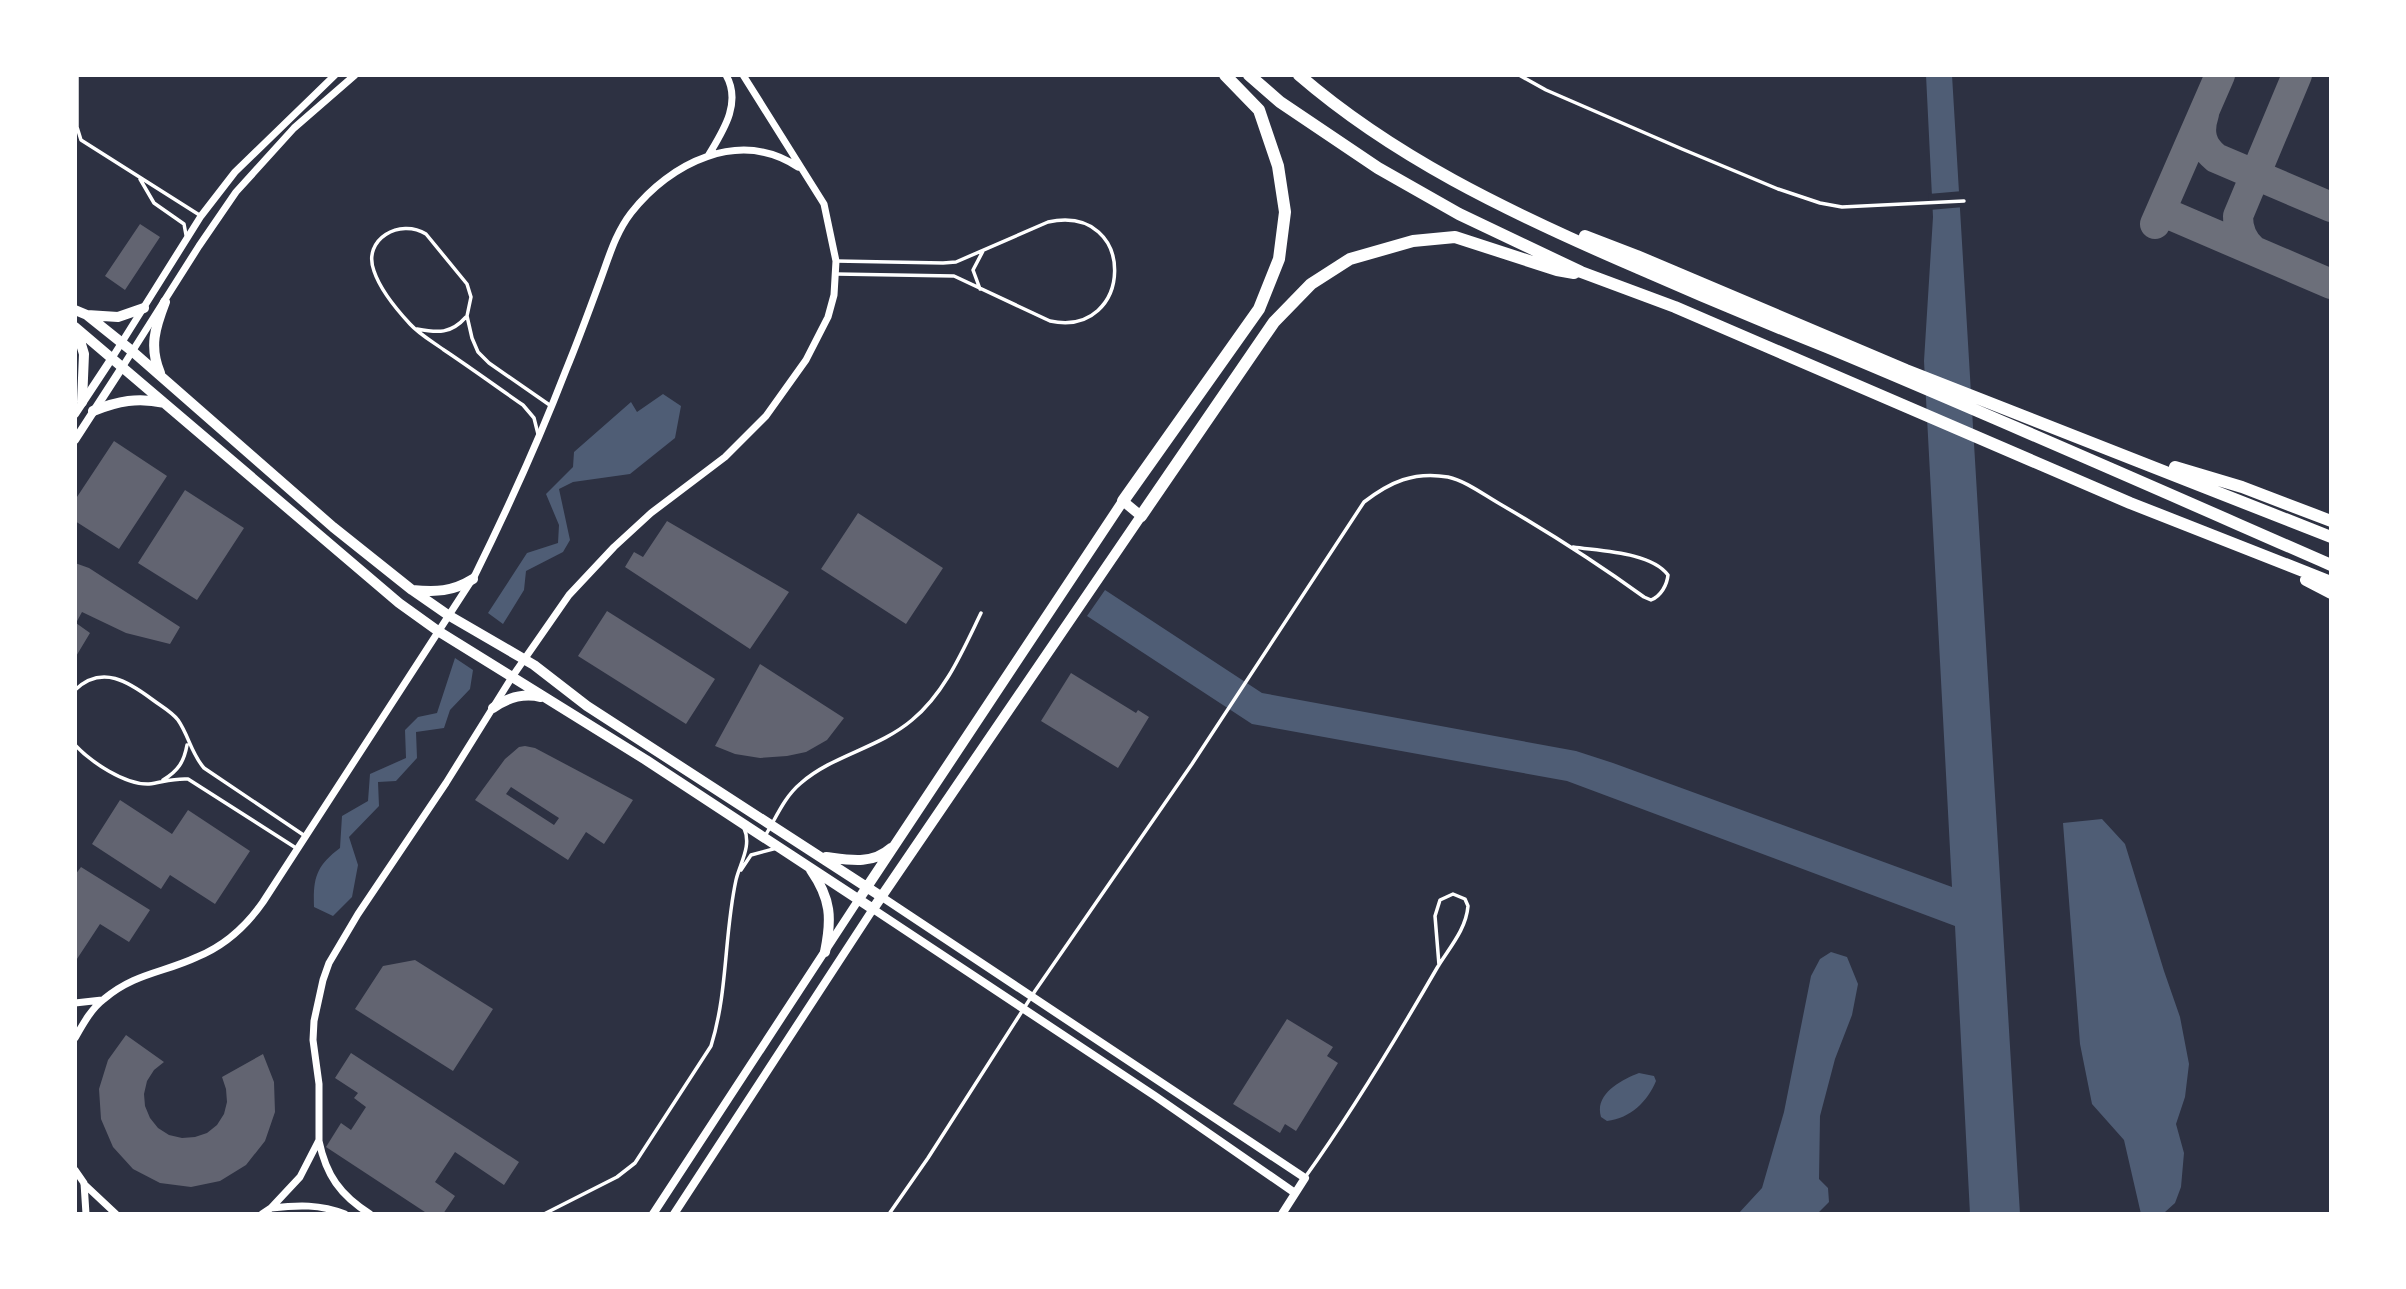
<svg xmlns="http://www.w3.org/2000/svg" width="2406" height="1289" font-family="'Source Serif 4',serif">
<rect width="100%" height="100%" fill="#2d3142"/>
<path fill="#4f5d75" d="M 1926,75 L 1952,75 L 2020,1214 L 1970,1214 L 1955,926 L 1567,781 L 1252,724 L 1087,616 L 1105,590 L 1262,693 L 1576,751 L 1613,763 L 1952,887 L 1924,361 L 1933,217 Z
M 663,394 L 681,406 L 675,438 L 630,474 L 573,482 L 559,489 L 570,540 L 563,552 L 526,571 L 524,590 L 503,624 L 488,613 L 527,553 L 558,543 L 559,525 L 546,494 L 573,467 L 574,452 L 631,402 L 637,412 Z
M 455,658 L 473,670 L 470,689 L 450,710 L 444,728 L 416,732 L 417,758 L 396,781 L 378,782 L 379,806 L 349,837 L 358,865 L 352,897 L 333,916 L 314,907 C 313,878 316,866 340,848 L 342,816 L 368,801 L 370,774 L 406,758 L 405,730 L 418,717 L 437,713 Z
M 2102,819 L 2125,844 L 2164,971 L 2180,1017 L 2189,1064 L 2185,1097 L 2176,1124 L 2184,1153 L 2181,1187 L 2175,1203 L 2165,1212 L 2141,1214 L 2124,1140 L 2092,1104 L 2080,1044 L 2063,823 Z
M 1831,952 L 1847,957 L 1858,984 L 1852,1015 L 1835,1059 L 1820,1116 L 1819,1179 L 1828,1188 L 1829,1202 L 1817,1214 L 1738,1214 L 1762,1188 L 1784,1112 L 1811,976 L 1820,959 Z
M 1639,1073 L 1654,1076 L 1656,1081 C 1647,1102 1631,1118 1607,1121 L 1601,1117 C 1594,1094 1621,1080 1639,1073 Z"/>
<path fill="#2d3142" d="M 1963,191 L 1964,207 L 1929,210 L 1928,194 Z"/>
<g fill="none" stroke-linecap="round" stroke-linejoin="round">
<path stroke="#6c6f7a" stroke-width="30" d="M 2204,114 C 2198,132 2201,146 2216,158 L 2331,207
M 2161,211 L 2331,284
M 2155,224 L 2220,75
M 2253,250 C 2242,241 2238,230 2238,216 L 2297,75"/>
</g>
<path fill="#626471" fill-rule="evenodd" d="M 140,224 L 160,237 L 125,290 L 105,276 Z
M 114,441 L 167,476 L 119,549 L 75,521 L 75,500 Z
M 185,490 L 244,528 L 197,600 L 138,563 Z
M 858,513 L 943,568 L 906,624 L 821,569 Z
M 667,521 L 789,592 L 750,649 L 625,567 L 634,552 L 643,557 Z
M 75,563 L 89,568 L 180,627 L 170,644 L 126,633 L 82,612 L 76,623 L 90,633 L 75,658 Z
M 607,611 L 715,679 L 686,724 L 578,656 Z
M 760,664 L 844,718 L 827,740 L 806,752 L 787,756 L 760,758 L 735,754 L 715,746 Z
M 1071,673 L 1136,713 L 1138,710 L 1149,717 L 1118,768 L 1041,721 Z
M 525,746 L 535,748 L 633,800 L 604,844 L 586,832 L 568,860 L 475,800 L 505,759 L 519,747 ZM 511,787 L 559,818 L 554,825 L 506,794 Z
M 120,800 L 172,834 L 188,810 L 250,851 L 215,904 L 170,875 L 161,889 L 92,844 Z
M 81,867 L 150,910 L 129,942 L 100,924 L 75,962 L 75,875 Z
M 415,960 L 493,1009 L 453,1071 L 355,1009 L 383,966 Z
M 1287,1019 L 1333,1047 L 1327,1056 L 1338,1063 L 1296,1131 L 1285,1124 L 1280,1133 L 1233,1104 Z
M 126,1035 L 164,1062 L 154,1070 L 147,1081 L 144,1094 L 145,1106 L 150,1118 L 158,1128 L 169,1135 L 182,1138 L 195,1137 L 207,1133 L 217,1125 L 224,1114 L 227,1102 L 226,1089 L 222,1077 L 263,1054 L 274,1082 L 275,1112 L 265,1141 L 246,1165 L 220,1181 L 191,1187 L 160,1183 L 133,1169 L 113,1147 L 101,1119 L 99,1089 L 108,1060 Z
M 351,1053 L 519,1162 L 504,1185 L 455,1152 L 435,1182 L 455,1196 L 443,1214 L 428,1214 L 326,1147 L 341,1123 L 351,1130 L 366,1107 L 354,1098 L 358,1093 L 335,1078 Z"/>
<g fill="none" stroke-linecap="round" stroke-linejoin="round">
<path stroke="#fff" stroke-width="3.5" d="M 77,75 L 77,127 L 81,140 L 201,216
M 1519,75 L 1546,90 L 1682,149 L 1778,189 L 1820,203 L 1842,207 L 1964,201
M 140,179 L 154,203 L 184,224 L 186,235
M 836,261 L 943,263 L 956,262 L 1048,222 C 1139,203 1134,339 1050,321 L 954,276 L 836,274
M 980,289 L 973,270 L 983,251
M 417,329 C 438,333 451,334 466,317
M 538,434 L 534,418 L 523,405 C 497,387 471,368 444,350 C 433,342 419,334 410,324 C 397,310 380,289 374,271 C 362,239 400,218 426,234 L 467,284 L 471,297 L 467,316 L 472,338 L 478,352 L 489,363 L 551,406
M 75,690 C 102,664 129,682 153,700 C 161,706 172,712 178,720 C 189,736 191,753 204,768 L 305,836
M 75,745 C 91,762 125,785 149,784 C 163,782 174,778 188,779 L 296,848
M 163,780 C 178,771 184,762 187,745
M 765,836 C 776,818 784,797 801,783 C 833,755 879,748 912,720 C 945,693 963,650 981,613
M 741,870 L 751,855 L 777,848
M 1306,1176 C 1354,1109 1396,1039 1437,968 C 1449,948 1466,930 1468,906 L 1465,899 L 1453,894 L 1440,900 L 1435,916 L 1439,965
M 544,1214 L 617,1177 L 635,1163 L 711,1046 C 728,992 724,935 736,880 C 740,863 752,846 744,828
M 889,1214 L 928,1158 L 1035,991 L 1192,764 L 1364,502 C 1390,482 1414,471 1448,477 C 1466,481 1484,495 1500,504 C 1550,533 1597,563 1644,597 L 1651,600 C 1661,596 1667,585 1668,575 C 1651,552 1600,551 1573,547"/>
<path stroke="#fff" stroke-width="7" d="M 708,156 C 723,131 742,103 726,75
M 112,358 L 201,216 L 235,172 L 335,75
M 123,366 L 199,246 L 236,192 L 294,128 L 355,75
M 75,1003 L 102,1000
M 75,1038 C 83,1024 91,1009 104,999 C 135,973 163,973 197,957 C 224,946 247,925 263,902 L 475,575 C 508,508 539,440 566,370 C 578,341 589,311 600,281 C 609,257 615,234 631,213 C 670,163 739,128 798,167
M 319,1141 C 326,1175 340,1195 370,1214
M 75,1170 L 84,1183 L 86,1214
M 84,1184 L 116,1214
M 271,1208 C 298,1205 320,1204 345,1214
M 262,1214 L 271,1208 L 300,1177 L 319,1140 L 319,1084 L 313,1040 L 314,1021 L 323,980 L 329,963 L 358,914 L 446,783 L 512,677 L 569,595 L 614,547 L 651,513 L 725,457 L 766,416 L 806,360 L 828,317 L 834,295 L 836,261 L 824,204 L 743,75"/>
<path stroke="#fff" stroke-width="8" d="M 75,414 L 112,358
M 75,440 L 123,366
M 882,897 L 1305,1178 L 1282,1214
M 653,1214 L 859,899
M 674,1214 L 873,909 L 1155,1096 L 1295,1193"/>
<path stroke="#fff" stroke-width="10" d="M 75,310 L 87,315 L 132,351 L 333,527 L 412,590 L 448,615 L 534,665 L 587,706 L 882,897
M 87,315 L 118,317 L 144,308
M 75,327 L 399,603 L 438,631 L 646,760 L 873,909 L 1141,516 L 1123,501 L 859,899
M 77,331 L 84,354 L 82,402
M 160,373 C 149,347 155,328 165,302
M 93,411 C 118,401 138,397 164,403
M 412,590 C 436,592 452,592 473,579
M 493,708 C 508,697 523,693 541,697
M 826,857 C 849,860 872,865 891,848
M 811,870 C 831,899 832,918 825,952"/>
<path stroke="#fff" stroke-width="12" d="M 1249,75 L 1280,102 L 1378,168 L 1459,214 L 1581,272 L 1675,307 L 2130,503 L 2331,582
M 1299,75 C 1394,157 1507,211 1622,261 C 1690,291 1759,320 1829,348 C 1997,418 2164,492 2331,565
M 1585,236 L 1637,256 L 1906,370 L 2331,537
M 2175,467 L 2242,487 L 2331,521
M 1123,501 L 1259,309 L 1279,259 L 1285,212 L 1278,166 L 1259,110 L 1225,75
M 1141,516 L 1274,322 L 1311,284 L 1350,259 L 1413,241 L 1455,237 L 1557,270 L 1574,273
M 2306,580 L 2331,593"/>
</g>
<rect width="2406" height="1289" fill="none" stroke="#ffffff" stroke-width="154"/>
</svg>
